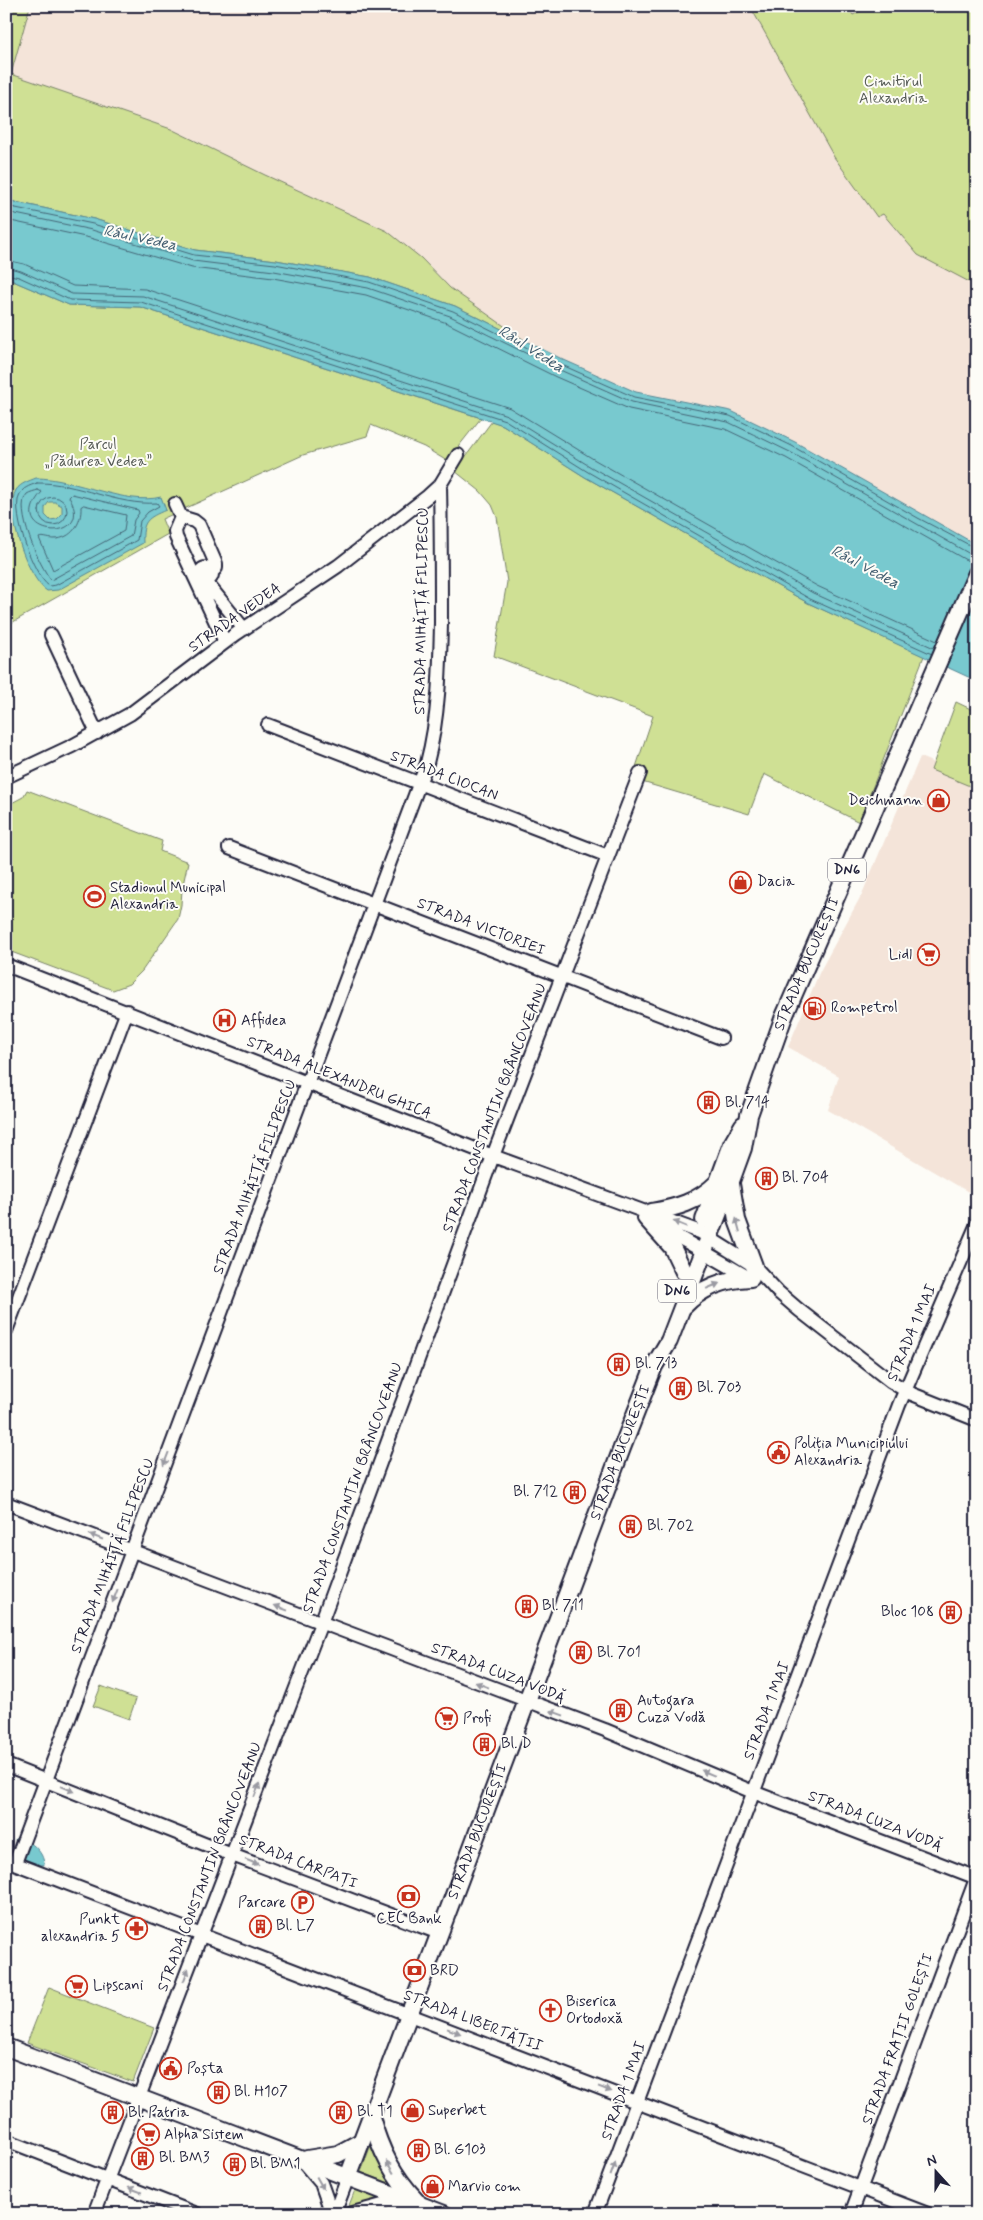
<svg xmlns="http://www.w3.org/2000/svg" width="983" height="2220" font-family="Mynerve,sans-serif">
<rect width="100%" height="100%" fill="#fdfcf7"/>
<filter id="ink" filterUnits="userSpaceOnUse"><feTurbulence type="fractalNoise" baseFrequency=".02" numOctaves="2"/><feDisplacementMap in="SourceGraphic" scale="10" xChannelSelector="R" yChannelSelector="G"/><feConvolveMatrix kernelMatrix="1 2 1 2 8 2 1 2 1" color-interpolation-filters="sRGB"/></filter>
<g filter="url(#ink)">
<path fill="#f4e4d9" d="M 30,6 L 977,6 L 977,666 L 450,288 L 421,258 L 265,175 L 171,129 L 11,74 Z
M 920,757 L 977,781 L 977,1197 L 828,1110 L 839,1076 L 788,1047 L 820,971 L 862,894 Z"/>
<path fill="#cfe094" stroke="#788168" d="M 6,6 L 30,6 L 11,74 L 171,129 L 265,175 L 387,231 L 421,258 L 450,288 L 527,342 L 455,306 L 370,277 L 276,260 L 195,250 L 94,219 L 6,200 Z
M 750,6 L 847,6 L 853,15 L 870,6 L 977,6 L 977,286 L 918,255 L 883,214 L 877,217 L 834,157 Z
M 6,278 L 69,305 L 140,307 L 481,418 L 447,461 L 424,447 L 371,425 L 367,436 L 303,455 L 162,519 L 168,534 L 6,626 Z
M 492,421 L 503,425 L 585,477 L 808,603 L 924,656 L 859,822 L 764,774 L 749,814 L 632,779 L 653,716 L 494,656 L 507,582 L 497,517 L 492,505 L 480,491 L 455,471 Z
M 956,702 L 977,712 L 977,789 L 931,770 Z
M 27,790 L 162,841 L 160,851 L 188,862 L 182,889 L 181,905 L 178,919 L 142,971 L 129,984 L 113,990 L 6,950 L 6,806 L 23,797 Z
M 101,1686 L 136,1699 L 129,1719 L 93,1706 Z
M 49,1987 L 154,2028 L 133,2082 L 27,2043 Z
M 373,2139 L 397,2186 L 361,2172 Z
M 355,2190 L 382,2199 L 348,2208 Z"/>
<path fill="#78c9cf" stroke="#568694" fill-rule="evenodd" d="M 6,200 L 94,219 L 195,250 L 276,260 L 370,277 L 455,306 L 564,360 L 636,392 L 731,411 L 795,442 L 977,545 L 977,681 L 808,603 L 585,477 L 503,425 L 140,307 L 69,305 L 6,278 Z
M 36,478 C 75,478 126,506 161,497 L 166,510 C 147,518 142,521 143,543 L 58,590 L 47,591 C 28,579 4,511 16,490 C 21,483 29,481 36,478 ZM 49,502 L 55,502 L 62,506 L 62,514 L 57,519 L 50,520 L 45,515 L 45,507 Z
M 16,1838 C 29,1839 44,1851 44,1865 L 9,1862 L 20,1853 L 15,1840 Z"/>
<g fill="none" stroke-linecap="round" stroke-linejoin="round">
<path stroke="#446576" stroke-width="1" d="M 6,206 L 93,224 L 194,255 L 275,264 L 369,282 L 453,311 L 562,365 L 634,397 L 730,416 L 792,446 L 918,518 L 977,549
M 6,212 L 92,230 L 193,261 L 274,271 L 368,288 L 450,316 L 560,370 L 632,402 L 728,422 L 790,452 L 970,554 L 977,555
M 6,220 L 90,238 L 192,268 L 273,278 L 366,295 L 447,323 L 556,377 L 629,409 L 725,429 L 786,458 L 966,560 L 977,562
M 6,260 L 24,264 L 73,286 L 145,289 L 510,408 L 595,460 L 817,586 L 937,641
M 6,267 L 21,271 L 72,294 L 143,296 L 507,415 L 591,467 L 813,593 L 934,648
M 6,274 L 19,277 L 70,300 L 141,302 L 505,420 L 588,472 L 810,599 L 932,654
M 37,483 C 78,482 116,506 157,503 L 159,506 L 148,512 L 140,521 L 137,540 L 56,585 L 49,586 C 33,575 12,515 19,496 C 22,488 29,486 37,483 Z
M 38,490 L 42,492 C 1,538 98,545 69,497 L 72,494 L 138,510 L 139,513 L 134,520 L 131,536 L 51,580 C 40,567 13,508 27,494 C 30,492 35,491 38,490 Z
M39 511a14 14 0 1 1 28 0a14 14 0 1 1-28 0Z
M 84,505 L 126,515 L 124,531 L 53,570 L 39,538 C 43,536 48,539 54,539 C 72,539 82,523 81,507 Z"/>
<defs>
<path id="minor" d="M 175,504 L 181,517 L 175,531 L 176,537 L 225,642
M 181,517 L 194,521 L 199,525 L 216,564 L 216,568 L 212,572
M200 574a6 6 0 1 1 12 0a6 6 0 1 1-12 0Z
M 206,580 L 210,587 L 244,629
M 51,635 L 97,733
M 268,725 L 608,856
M 6,777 L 72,746 L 130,714 L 236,634 L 338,566 L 428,496 L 440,485 L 458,455
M 229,848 L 721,1038
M 6,965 L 493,1156 L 700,1232 L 754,1266 L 778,1292 L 799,1310 L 890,1381 L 912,1394 L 977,1420
M 654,1223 L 751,1279
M 6,1331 L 127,1011
M 6,1503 L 605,1730 L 753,1792 L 977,1878
M 6,1765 L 232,1855 L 439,1933
M 6,1860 L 928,2214
M 15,1863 L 427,763 C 439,717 440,670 441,623 C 441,577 441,531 440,485
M 6,2140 L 197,2214
M 303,2162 L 321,2183 L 332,2214
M 94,2214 L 321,1623 L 493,1156 L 640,773
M 334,2214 L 348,2177
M 349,2214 L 386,2204 L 410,2204
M 595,2214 L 899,1405 L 977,1224
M 851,2214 L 977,1876"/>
<g id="major">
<path d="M 731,1184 L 737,1220 L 754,1266"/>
<path d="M 651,1212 C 676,1208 698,1202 717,1183"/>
<path d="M 646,1218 L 672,1247 L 684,1272"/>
<path d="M 704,1220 L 732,1144 L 743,1125"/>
<path d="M 684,1306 C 702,1287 725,1279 751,1278"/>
<path d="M 6,2047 L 444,2214"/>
<path d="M 371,2117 C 380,2150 393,2176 417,2201"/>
<path d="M 307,2159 L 338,2154 L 362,2141"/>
<path id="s1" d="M 348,2177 L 622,1448 L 654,1366 L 669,1341 L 731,1181 L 743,1148 L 749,1115 L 783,1019 L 977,573"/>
</g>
</defs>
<use href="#minor" stroke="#22223b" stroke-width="16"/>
<use href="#major" stroke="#22223b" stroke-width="20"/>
<use href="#minor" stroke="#fdfcf7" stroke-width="12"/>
<use href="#major" stroke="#fdfcf7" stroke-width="16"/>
</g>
<defs><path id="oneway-solid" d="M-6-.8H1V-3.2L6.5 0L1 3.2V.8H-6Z" transform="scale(1.25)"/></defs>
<g fill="#9a9aa2">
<use href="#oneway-solid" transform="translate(680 1224) rotate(-158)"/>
<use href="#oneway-solid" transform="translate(738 1225) rotate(-105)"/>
<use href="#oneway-solid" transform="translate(713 1286) rotate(-23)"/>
<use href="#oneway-solid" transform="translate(166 1459) rotate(111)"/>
<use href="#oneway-solid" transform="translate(96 1537) rotate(-159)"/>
<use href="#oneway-solid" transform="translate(115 1596) rotate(111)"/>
<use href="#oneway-solid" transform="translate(281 1608) rotate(-159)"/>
<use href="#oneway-solid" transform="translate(482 1685) rotate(-159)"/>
<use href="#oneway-solid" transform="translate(557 1713) rotate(-160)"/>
<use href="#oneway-solid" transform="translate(708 1773) rotate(-157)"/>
<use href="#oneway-solid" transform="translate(68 1789) rotate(22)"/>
<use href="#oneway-solid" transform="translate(257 1790) rotate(-69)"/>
<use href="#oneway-solid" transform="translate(252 1862) rotate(21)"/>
<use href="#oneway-solid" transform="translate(186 1975) rotate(-69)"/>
<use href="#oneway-solid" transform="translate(454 2031) rotate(21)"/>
<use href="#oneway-solid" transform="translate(605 2089) rotate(21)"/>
<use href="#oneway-solid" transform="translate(390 2167) rotate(-120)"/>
<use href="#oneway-solid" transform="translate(613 2169) rotate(-70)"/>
<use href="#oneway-solid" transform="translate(320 2183) rotate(61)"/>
<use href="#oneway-solid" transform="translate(135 2190) rotate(-159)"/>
</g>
</g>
<defs>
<symbol id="shop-ring" viewBox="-11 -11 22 22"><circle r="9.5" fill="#fdfcf7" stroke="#c8321e" stroke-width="1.5"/><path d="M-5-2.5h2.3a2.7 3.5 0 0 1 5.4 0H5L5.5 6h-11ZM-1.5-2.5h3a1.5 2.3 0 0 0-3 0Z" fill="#c8321e"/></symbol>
<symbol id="stadium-ring" viewBox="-11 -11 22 22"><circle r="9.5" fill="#fdfcf7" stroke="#c8321e" stroke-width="1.5"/><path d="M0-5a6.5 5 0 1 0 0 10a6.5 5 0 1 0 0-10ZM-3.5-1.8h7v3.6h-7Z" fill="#c8321e"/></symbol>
<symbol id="supermarket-ring" viewBox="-11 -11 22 22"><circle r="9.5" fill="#fdfcf7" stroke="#c8321e" stroke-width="1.5"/><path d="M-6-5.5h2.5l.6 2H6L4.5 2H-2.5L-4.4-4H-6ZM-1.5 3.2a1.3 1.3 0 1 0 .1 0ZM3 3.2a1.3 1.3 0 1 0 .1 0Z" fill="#c8321e"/></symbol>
<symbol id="fuel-ring" viewBox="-11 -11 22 22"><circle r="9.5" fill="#fdfcf7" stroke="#c8321e" stroke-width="1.5"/><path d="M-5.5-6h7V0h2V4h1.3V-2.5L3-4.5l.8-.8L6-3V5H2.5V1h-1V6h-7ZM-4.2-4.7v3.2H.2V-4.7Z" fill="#c8321e"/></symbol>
<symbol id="hospital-ring" viewBox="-11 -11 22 22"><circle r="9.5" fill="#fdfcf7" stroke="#c8321e" stroke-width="1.5"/><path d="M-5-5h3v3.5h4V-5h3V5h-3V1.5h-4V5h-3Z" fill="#c8321e"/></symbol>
<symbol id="building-ring" viewBox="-11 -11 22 22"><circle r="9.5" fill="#fdfcf7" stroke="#c8321e" stroke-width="1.5"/><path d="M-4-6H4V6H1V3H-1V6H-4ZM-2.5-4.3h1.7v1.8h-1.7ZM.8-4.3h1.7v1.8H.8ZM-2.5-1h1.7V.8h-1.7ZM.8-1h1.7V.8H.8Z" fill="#c8321e"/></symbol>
<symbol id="civic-ring" viewBox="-11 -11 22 22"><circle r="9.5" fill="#fdfcf7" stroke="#c8321e" stroke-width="1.5"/><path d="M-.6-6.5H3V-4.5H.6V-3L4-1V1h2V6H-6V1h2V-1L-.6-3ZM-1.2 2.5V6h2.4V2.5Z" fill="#c8321e"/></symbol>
<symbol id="bank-ring" viewBox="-11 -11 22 22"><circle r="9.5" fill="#fdfcf7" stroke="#c8321e" stroke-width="1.5"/><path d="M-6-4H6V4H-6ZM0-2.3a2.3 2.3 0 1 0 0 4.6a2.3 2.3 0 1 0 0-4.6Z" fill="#c8321e"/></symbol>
<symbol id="parking-ring" viewBox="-11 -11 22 22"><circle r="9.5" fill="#fdfcf7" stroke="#c8321e" stroke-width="1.5"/><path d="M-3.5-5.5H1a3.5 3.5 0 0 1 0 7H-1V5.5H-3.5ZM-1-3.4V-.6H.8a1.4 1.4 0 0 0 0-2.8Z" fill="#c8321e"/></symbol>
<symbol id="pharmacy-ring" viewBox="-11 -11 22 22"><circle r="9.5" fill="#fdfcf7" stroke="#c8321e" stroke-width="1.5"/><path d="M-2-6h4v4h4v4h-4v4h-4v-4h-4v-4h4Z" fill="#c8321e"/></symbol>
<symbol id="church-ring" viewBox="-11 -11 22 22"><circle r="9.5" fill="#fdfcf7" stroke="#c8321e" stroke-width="1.5"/><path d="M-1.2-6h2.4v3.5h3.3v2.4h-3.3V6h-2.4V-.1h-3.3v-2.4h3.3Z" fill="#c8321e"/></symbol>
</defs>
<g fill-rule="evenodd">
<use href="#shop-ring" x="926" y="788" width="25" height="25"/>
<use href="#shop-ring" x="728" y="870" width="25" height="25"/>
<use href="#stadium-ring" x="82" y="884" width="25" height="25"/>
<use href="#supermarket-ring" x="916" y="942" width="25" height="25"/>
<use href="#fuel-ring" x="802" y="996" width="25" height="25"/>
<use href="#hospital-ring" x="212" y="1008" width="25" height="25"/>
<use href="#building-ring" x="696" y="1090" width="25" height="25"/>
<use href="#building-ring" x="754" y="1166" width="25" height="25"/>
<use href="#building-ring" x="606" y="1352" width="25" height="25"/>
<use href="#building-ring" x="668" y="1376" width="25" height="25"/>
<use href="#civic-ring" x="766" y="1440" width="25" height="25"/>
<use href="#building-ring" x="562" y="1480" width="25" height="25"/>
<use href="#building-ring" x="618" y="1514" width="25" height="25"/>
<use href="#building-ring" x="514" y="1594" width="25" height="25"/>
<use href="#building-ring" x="938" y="1600" width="25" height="25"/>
<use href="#building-ring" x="568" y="1640" width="25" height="25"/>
<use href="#building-ring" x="608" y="1698" width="25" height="25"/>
<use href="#supermarket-ring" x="434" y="1706" width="25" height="25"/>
<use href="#building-ring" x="472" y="1732" width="25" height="25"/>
<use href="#bank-ring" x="396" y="1884" width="25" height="25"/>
<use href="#parking-ring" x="290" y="1890" width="25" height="25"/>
<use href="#building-ring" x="248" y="1914" width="25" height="25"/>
<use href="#pharmacy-ring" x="124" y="1916" width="25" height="25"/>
<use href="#bank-ring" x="402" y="1958" width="25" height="25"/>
<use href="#supermarket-ring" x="64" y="1974" width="25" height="25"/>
<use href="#church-ring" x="538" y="1998" width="25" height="25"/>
<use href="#civic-ring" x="158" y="2056" width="25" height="25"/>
<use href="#building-ring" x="206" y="2080" width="25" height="25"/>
<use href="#shop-ring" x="400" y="2098" width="25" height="25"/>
<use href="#building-ring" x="328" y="2100" width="25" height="25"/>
<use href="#building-ring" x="100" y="2100" width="25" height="25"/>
<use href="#supermarket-ring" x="136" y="2122" width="25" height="25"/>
<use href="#building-ring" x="406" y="2138" width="25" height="25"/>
<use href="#building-ring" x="130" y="2146" width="25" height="25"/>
<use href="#building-ring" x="222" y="2152" width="25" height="25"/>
<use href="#shop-ring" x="420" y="2174" width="25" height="25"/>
</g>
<g text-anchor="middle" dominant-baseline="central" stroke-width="4" stroke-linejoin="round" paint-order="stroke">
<g fill="#fdfcf7" stroke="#646373" stroke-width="1">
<rect x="828" y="858.5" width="38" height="23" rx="4"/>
<rect x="658" y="1279.5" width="38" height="23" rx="4"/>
</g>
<g font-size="14" font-weight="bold" fill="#22223b">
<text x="847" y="870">DN6</text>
<text x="677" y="1291">DN6</text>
</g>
<g font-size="15" fill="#565b56" stroke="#fdfcf7">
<text x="893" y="82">Cimitirul<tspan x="893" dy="17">Alexandria</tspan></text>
<text x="98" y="445">Parcul<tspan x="98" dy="17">„Pădurea Vedea”</tspan></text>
</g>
<g font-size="15" fill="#22223b" stroke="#fdfcf7">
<text transform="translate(422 611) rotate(-89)">STRADA MIHĂIȚĂ FILIPESCU</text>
<text transform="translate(235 618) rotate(-35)">STRADA VEDEA</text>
<text transform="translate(444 776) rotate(21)">STRADA CIOCAN</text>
<text transform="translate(481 927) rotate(21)">STRADA VICTORIEI</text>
<text stroke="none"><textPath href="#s1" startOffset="1298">STRADA BUCUREȘTI</textPath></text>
<text transform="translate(339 1078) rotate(22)">STRADA ALEXANDRU GHICA</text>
<text transform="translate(495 1108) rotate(-69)">STRADA CONSTANTIN BRÂNCOVEANU</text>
<text transform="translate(255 1177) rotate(-69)">STRADA MIHĂIȚĂ FILIPESCU</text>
<text transform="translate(912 1333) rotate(-67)">STRADA 1 MAI</text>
<text stroke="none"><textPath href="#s1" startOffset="774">STRADA BUCUREȘTI</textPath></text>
<text transform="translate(353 1488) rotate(-70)">STRADA CONSTANTIN BRÂNCOVEANU</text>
<text transform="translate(113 1556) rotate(-69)">STRADA MIHĂIȚĂ FILIPESCU</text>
<text transform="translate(498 1673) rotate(21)">STRADA CUZA VODĂ</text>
<text transform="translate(767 1711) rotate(-69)">STRADA 1 MAI</text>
<text transform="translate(875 1821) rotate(21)">STRADA CUZA VODĂ</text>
<text stroke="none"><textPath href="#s1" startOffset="369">STRADA BUCUREȘTI</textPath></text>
<text transform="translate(298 1862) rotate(21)">STRADA CARPAȚI</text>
<text transform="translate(210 1867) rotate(-69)">STRADA CONSTANTIN BRÂNCOVEANU</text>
<text transform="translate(473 2021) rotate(21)">STRADA LIBERTĂȚII</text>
<text transform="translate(898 2039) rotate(-70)">STRADA FRAȚII GOLEȘTI</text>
<text transform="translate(624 2091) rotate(-70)">STRADA 1 MAI</text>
</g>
<g font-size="15" fill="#22223b" stroke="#fdfcf7" text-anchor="start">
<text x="923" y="801" text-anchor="end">Deichmann</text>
<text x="757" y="882">Dacia</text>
<text x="110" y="888">Stadionul Municipal<tspan x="110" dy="17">Alexandria</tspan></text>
<text x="912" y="955" text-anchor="end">Lidl</text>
<text x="831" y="1008">Rompetrol</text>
<text x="241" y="1021">Affidea</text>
<text x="725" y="1103">Bl. 714</text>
<text x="782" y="1178">Bl. 704</text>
<text x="635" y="1364">Bl. 713</text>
<text x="697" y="1388">Bl. 703</text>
<text x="794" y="1444">Poliția Municipiului<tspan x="794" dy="17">Alexandria</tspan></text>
<text x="558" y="1492" text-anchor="end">Bl. 712</text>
<text x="647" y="1526">Bl. 702</text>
<text x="542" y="1606">Bl. 711</text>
<text x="934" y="1612" text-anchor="end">Bloc 108</text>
<text x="597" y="1653">Bl. 701</text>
<text x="637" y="1701">Autogara<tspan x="637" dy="17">Cuza Vodă</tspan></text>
<text x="463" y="1719">Profi</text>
<text x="501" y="1744">Bl. D</text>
<text x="286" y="1903" text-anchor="end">Parcare</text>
<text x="409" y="1919" text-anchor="middle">CEC Bank</text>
<text x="120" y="1920" text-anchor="end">Punkt<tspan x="120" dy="17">alexandria 5</tspan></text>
<text x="276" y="1926">Bl. L7</text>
<text x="430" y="1971">BRD</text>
<text x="93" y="1986">Lipscani</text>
<text x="566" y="2002">Biserica<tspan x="566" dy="17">Ortodoxă</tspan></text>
<text x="187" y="2069">Poșta</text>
<text x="234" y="2092">Bl. H107</text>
<text x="428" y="2111">Superbet</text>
<text x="357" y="2112">Bl. T1</text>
<text x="128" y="2113">Bl. Patria</text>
<text x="164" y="2135">Alpha Sistem</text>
<text x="434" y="2150">Bl. G103</text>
<text x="159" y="2158">Bl. BM3</text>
<text x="250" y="2164">Bl. BM1</text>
<text x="448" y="2187">Marvio com</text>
</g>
<g font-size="16" font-style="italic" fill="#405c6f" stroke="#fdfcf7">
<text transform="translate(140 238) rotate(12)">Râul Vedea</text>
<text transform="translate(531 349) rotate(32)">Râul Vedea</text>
<text transform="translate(865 567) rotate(28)">Râul Vedea</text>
</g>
</g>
<rect width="983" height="2220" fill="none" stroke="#fdfcf7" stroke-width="25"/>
<rect x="12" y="12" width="958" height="2195" fill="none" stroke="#22223b" stroke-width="2" filter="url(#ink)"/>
<g transform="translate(936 2172) rotate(339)" stroke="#fdfcf7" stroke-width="4" paint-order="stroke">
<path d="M0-4L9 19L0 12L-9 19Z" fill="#22223b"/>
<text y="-8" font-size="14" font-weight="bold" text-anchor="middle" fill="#22223b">N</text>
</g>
</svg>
